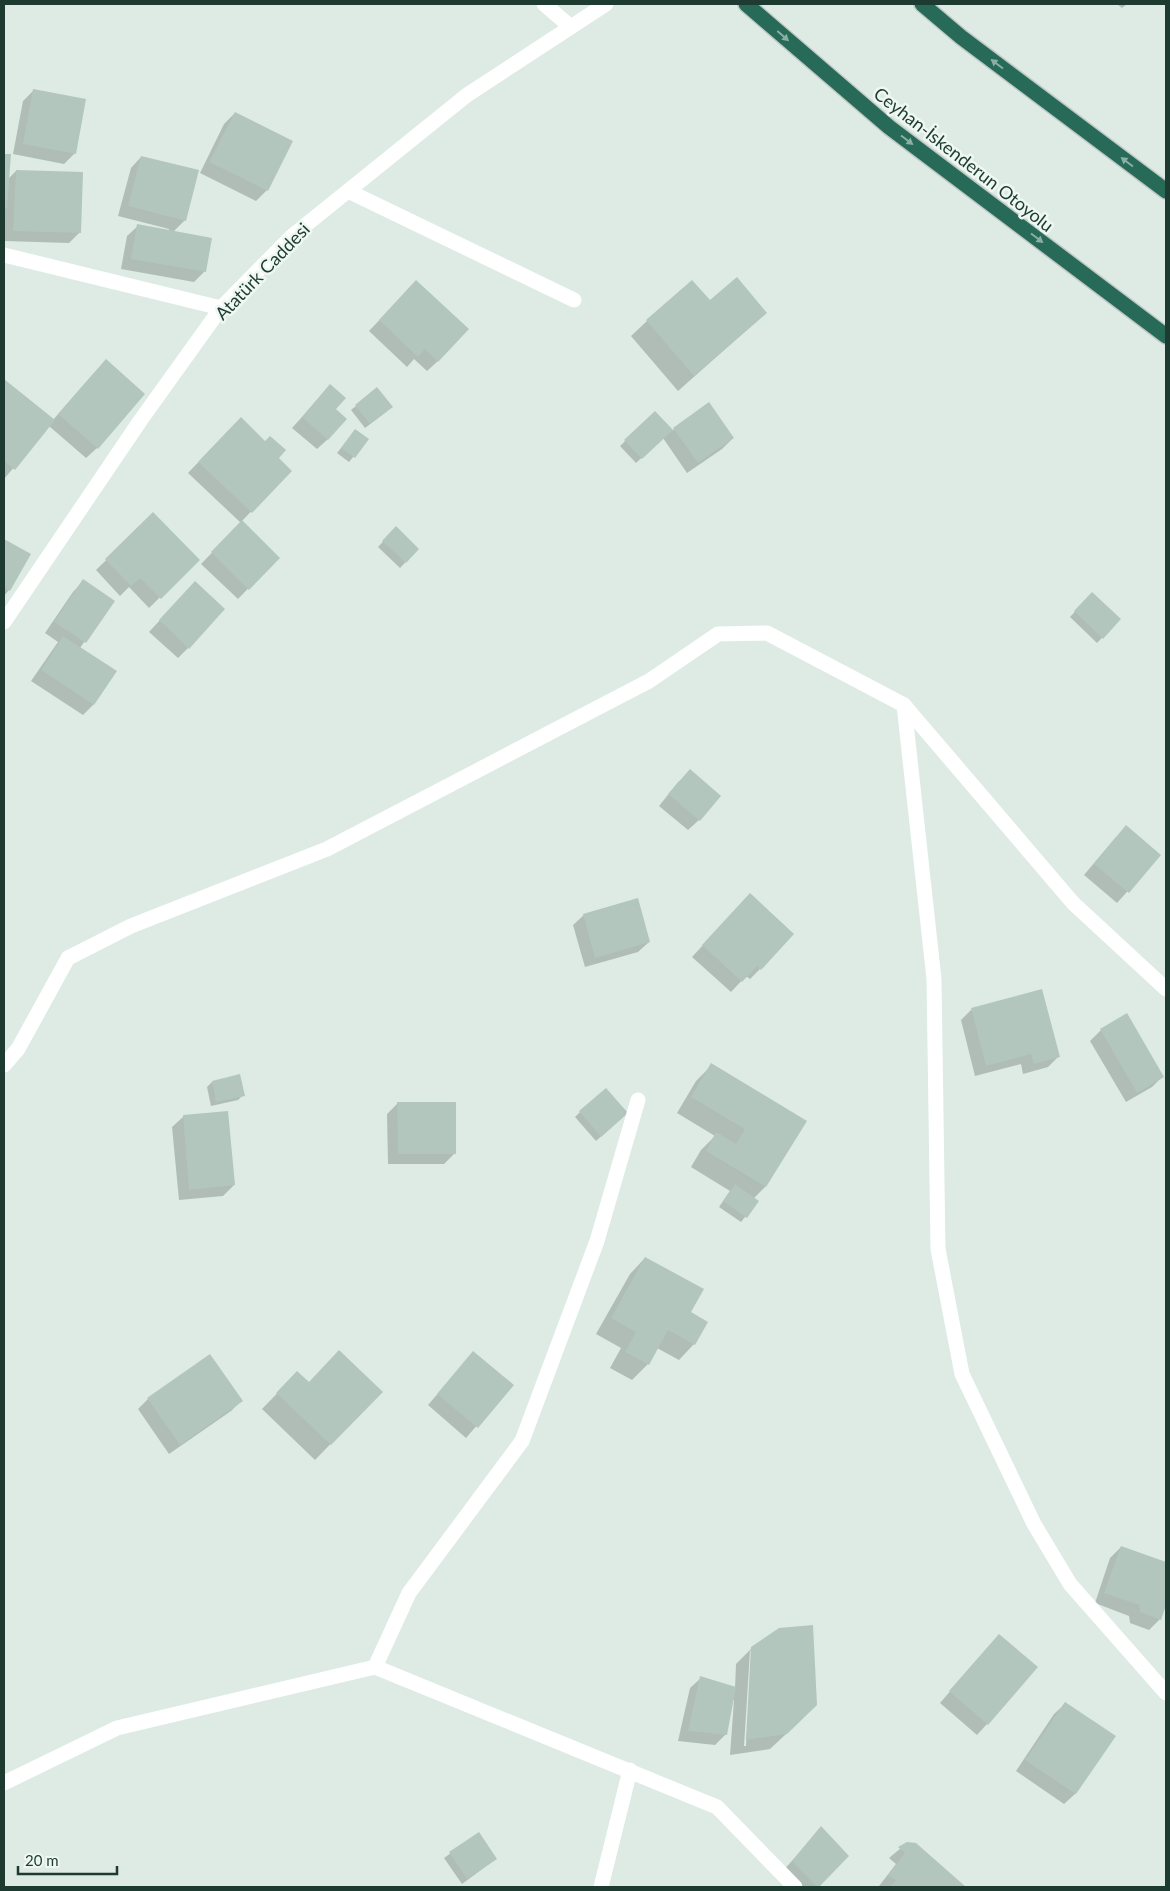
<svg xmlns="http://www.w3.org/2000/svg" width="1170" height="1891" font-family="Lato,sans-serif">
<rect width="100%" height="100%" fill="#ddebe4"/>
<path fill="#0003" fill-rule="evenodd" d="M 1117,4 L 1127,4 L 1122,8 Z
M 34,90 L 75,153 L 64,164 L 13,154 L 23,101 Z
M 235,113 L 291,142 L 267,190 L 256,201 L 200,173 L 224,124 Z
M 4,155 L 10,155 L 8,179 L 16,171 L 80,232 L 69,243 L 4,241 Z
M 141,157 L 185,220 L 173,232 L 205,271 L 194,282 L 121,269 L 127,236 L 138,226 L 169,231 L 169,229 L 118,216 L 131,168 Z
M 406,292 L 438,361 L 427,371 L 414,359 L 407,367 L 369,331 Z
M 710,302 L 766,313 L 678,391 L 631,336 L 647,321 Z
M 95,372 L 97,448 L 86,458 L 49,426 L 4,479 L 4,380 L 53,420 Z
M 330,386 L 334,410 L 328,439 L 317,449 L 292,428 Z
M 356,406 L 386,412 L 365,428 L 351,410 Z
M 655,413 L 672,431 L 674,429 L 733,438 L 722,449 L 687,473 L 663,438 L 636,463 L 620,446 Z
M 230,429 L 277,458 L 290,471 L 241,522 L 278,558 L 238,599 L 201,564 L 241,523 L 188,473 Z
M 355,431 L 367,440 L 349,462 L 337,453 Z
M 153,514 L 198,560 L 149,608 L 129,587 L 120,596 L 96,570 Z
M 391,533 L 418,549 L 400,568 L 378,547 Z
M 4,541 L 29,555 L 9,590 L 4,596 Z
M 83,581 L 113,601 L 80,648 L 115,672 L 93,705 L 83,715 L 31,681 L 58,642 L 45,633 L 73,592 Z
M 185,593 L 188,648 L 178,658 L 149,632 Z
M 1092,593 L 1120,619 L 1097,643 L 1070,617 Z
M 679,781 L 699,820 L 688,830 L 659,806 Z
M 1116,837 L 1160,855 L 1117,903 L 1084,875 Z
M 739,906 L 760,969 L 750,979 L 746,976 L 731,992 L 692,957 Z
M 584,915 L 649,942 L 638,952 L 585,967 L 573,925 Z
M 971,1010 L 1059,1056 L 1048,1067 L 1023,1074 L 1021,1064 L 975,1076 L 961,1020 Z
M 1127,1015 L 1162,1077 L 1152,1087 L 1126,1102 L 1090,1041 L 1101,1030 Z
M 712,1065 L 805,1122 L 765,1187 L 753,1199 L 757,1202 L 741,1222 L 719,1207 L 730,1191 L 691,1167 L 701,1150 L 715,1136 L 677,1113 L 696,1081 Z
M 212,1082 L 243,1095 L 238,1100 L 211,1106 L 207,1087 Z
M 397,1104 L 455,1153 L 444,1164 L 388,1164 L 387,1114 Z
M 580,1112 L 622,1118 L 596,1141 L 575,1117 Z
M 227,1113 L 234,1185 L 223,1196 L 179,1200 L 172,1127 L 183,1117 Z
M 645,1258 L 690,1313 L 694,1344 L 679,1360 L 657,1348 L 648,1364 L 632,1380 L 610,1368 L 621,1348 L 596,1334 L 630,1274 Z
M 473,1353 L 512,1385 L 466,1438 L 428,1405 Z
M 297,1373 L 308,1384 L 381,1392 L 315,1460 L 262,1409 Z
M 148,1399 L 241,1401 L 231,1411 L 169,1454 L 138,1409 Z
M 1121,1547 L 1166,1563 L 1166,1601 L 1160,1619 L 1149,1630 L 1130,1623 L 1129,1616 L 1095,1603 L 1110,1558 Z
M 999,1635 L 987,1724 L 977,1735 L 940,1703 Z
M 752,1648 L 800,1721 L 770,1749 L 730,1755 L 734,1700 L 732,1700 L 726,1734 L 715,1745 L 678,1741 L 690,1688 L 701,1678 L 735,1688 L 736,1664 ZM 750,1651 L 752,1651 L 746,1746 L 744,1746 Z
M 1065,1704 L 1114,1737 L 1075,1794 L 1064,1804 L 1016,1771 L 1054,1714 Z
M 821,1828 L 847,1856 L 818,1887 L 797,1887 L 782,1872 Z
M 479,1833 L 496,1859 L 462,1884 L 444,1858 Z
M 907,1843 L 964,1887 L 879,1886 L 896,1864 L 889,1858 Z"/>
<path fill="#b2c6bd" d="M 33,89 L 86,99 L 76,154 L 23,144 Z
M 235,112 L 293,141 L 268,191 L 209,162 Z
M 4,154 L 11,154 L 7,209 L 4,208 Z
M 141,156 L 199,170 L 186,221 L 128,206 Z
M 16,170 L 83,172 L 81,233 L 13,231 Z
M 137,224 L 212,238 L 206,272 L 131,259 Z
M 737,277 L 767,313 L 694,376 L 646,320 L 692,280 L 710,300 Z
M 416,280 L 469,329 L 438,362 L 425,349 L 418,357 L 379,320 Z
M 106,359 L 145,394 L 98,449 L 58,414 Z
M 4,379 L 55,420 L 15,470 L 4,461 Z
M 330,384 L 346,398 L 336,409 L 347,419 L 328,440 L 302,417 Z
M 377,387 L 393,407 L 370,424 L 355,405 Z
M 709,402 L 734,438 L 698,463 L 673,428 Z
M 655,411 L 673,430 L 642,459 L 624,440 Z
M 241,417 L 265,441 L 270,436 L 286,450 L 279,458 L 292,471 L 252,513 L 198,462 Z
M 355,429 L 369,439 L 355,458 L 341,448 Z
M 153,512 L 200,560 L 161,599 L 140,578 L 131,586 L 105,559 Z
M 242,520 L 280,558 L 249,590 L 211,552 Z
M 396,526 L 419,549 L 406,563 L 382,541 Z
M 4,539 L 31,554 L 10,591 L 4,588 Z
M 83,579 L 115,601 L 86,643 L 54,622 Z
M 195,581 L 225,609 L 189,649 L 159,620 Z
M 1092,592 L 1121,619 L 1103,639 L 1074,611 Z
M 63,636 L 117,671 L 94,705 L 41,670 Z
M 690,769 L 721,796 L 700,821 L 668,794 Z
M 1126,825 L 1161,855 L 1129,893 L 1094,864 Z
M 750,893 L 794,934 L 761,970 L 757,966 L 742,982 L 702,945 Z
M 638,898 L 650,942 L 595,958 L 583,914 Z
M 1042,989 L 1060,1057 L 1034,1064 L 1031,1054 L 986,1066 L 971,1008 Z
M 1127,1013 L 1164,1077 L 1137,1093 L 1100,1029 Z
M 711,1063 L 807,1121 L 766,1187 L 706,1151 L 716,1132 L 736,1144 L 745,1129 L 691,1097 Z
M 240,1074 L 245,1096 L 216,1102 L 212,1081 Z
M 606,1088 L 628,1113 L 601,1137 L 579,1111 Z
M 397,1102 L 456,1102 L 456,1154 L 398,1154 Z
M 228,1111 L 235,1185 L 189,1190 L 183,1115 Z
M 735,1184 L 759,1201 L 747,1218 L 723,1201 Z
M 645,1257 L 704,1289 L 691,1312 L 708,1322 L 695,1345 L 668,1330 L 649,1365 L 625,1352 L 636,1332 L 611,1318 Z
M 339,1350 L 383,1392 L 331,1445 L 276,1393 L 297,1371 L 309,1382 Z
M 473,1351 L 514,1385 L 478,1428 L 437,1394 Z
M 210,1354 L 243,1401 L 180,1445 L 147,1398 Z
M 1121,1546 L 1166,1562 L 1166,1605 L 1161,1620 L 1140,1612 L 1139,1605 L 1104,1593 Z
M 813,1625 L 817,1705 L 787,1734 L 746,1740 L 751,1647 L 779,1628 Z
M 999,1634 L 1038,1667 L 988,1725 L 949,1691 Z
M 700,1676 L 736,1687 L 727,1735 L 688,1731 Z
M 1065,1702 L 1116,1736 L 1076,1794 L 1025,1760 Z
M 821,1826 L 849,1856 L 819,1887 L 817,1887 L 792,1861 Z
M 479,1832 L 497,1859 L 467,1879 L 449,1852 Z
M 907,1842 L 916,1843 L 966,1887 L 890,1887 L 896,1880 L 888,1875 L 905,1853 L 898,1847 Z"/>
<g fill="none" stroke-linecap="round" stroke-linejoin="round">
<defs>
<path id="motorway" d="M 746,4 L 889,127 L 1166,336
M 922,4 L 961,37 L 1166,191"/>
</defs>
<use href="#motorway" stroke="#c0c8c6" stroke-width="18"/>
<path stroke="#fff" stroke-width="15" d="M 544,4 L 571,27
M 348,191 L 574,300
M 4,255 L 221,308
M 904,705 L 934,979 L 938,1249 L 962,1374 L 1034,1524 L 1070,1584 L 1166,1693
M 4,1065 L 18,1049 L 68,958 L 131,926 L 327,849 L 649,681 L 718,634 L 767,633 L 904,705 L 1073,903 L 1166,989
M 375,1667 L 409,1593 L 522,1441 L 597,1241 L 638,1100
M 4,1783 L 117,1728 L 375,1667 L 717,1807 L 795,1887
M 601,1887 L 630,1770"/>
<path stroke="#fff" stroke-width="15" d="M 4,622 L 140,421 L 221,308 L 292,236 L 467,95 L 606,4"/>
<use href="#motorway" stroke="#276a58" stroke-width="15"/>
</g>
<defs><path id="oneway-solid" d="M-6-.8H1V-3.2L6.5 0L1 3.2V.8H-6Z" transform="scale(1.25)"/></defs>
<g fill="#8ab0a5">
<use href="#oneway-solid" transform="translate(783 36) rotate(41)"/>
<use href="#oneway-solid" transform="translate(997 64) rotate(-143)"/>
<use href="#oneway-solid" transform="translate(907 140) rotate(37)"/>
<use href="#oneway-solid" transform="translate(1127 162) rotate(-143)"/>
<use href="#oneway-solid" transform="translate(1037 238) rotate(37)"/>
</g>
<g text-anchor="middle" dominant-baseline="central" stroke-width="5" stroke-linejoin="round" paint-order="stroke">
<g font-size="18" fill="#1e3b32" stroke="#eef7f2">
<text transform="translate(964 159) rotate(38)">Ceyhan-İskenderun Otoyolu</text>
<text transform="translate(262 271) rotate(-46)">Atatürk Caddesi</text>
</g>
</g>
<rect width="1170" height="1891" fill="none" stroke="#1e3b32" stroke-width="10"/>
<path d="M18 1866v8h99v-8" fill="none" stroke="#1e3b32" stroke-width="2.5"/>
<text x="25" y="1866" font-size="15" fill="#1e3b32" stroke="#eef7f2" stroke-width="4" paint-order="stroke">20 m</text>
</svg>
